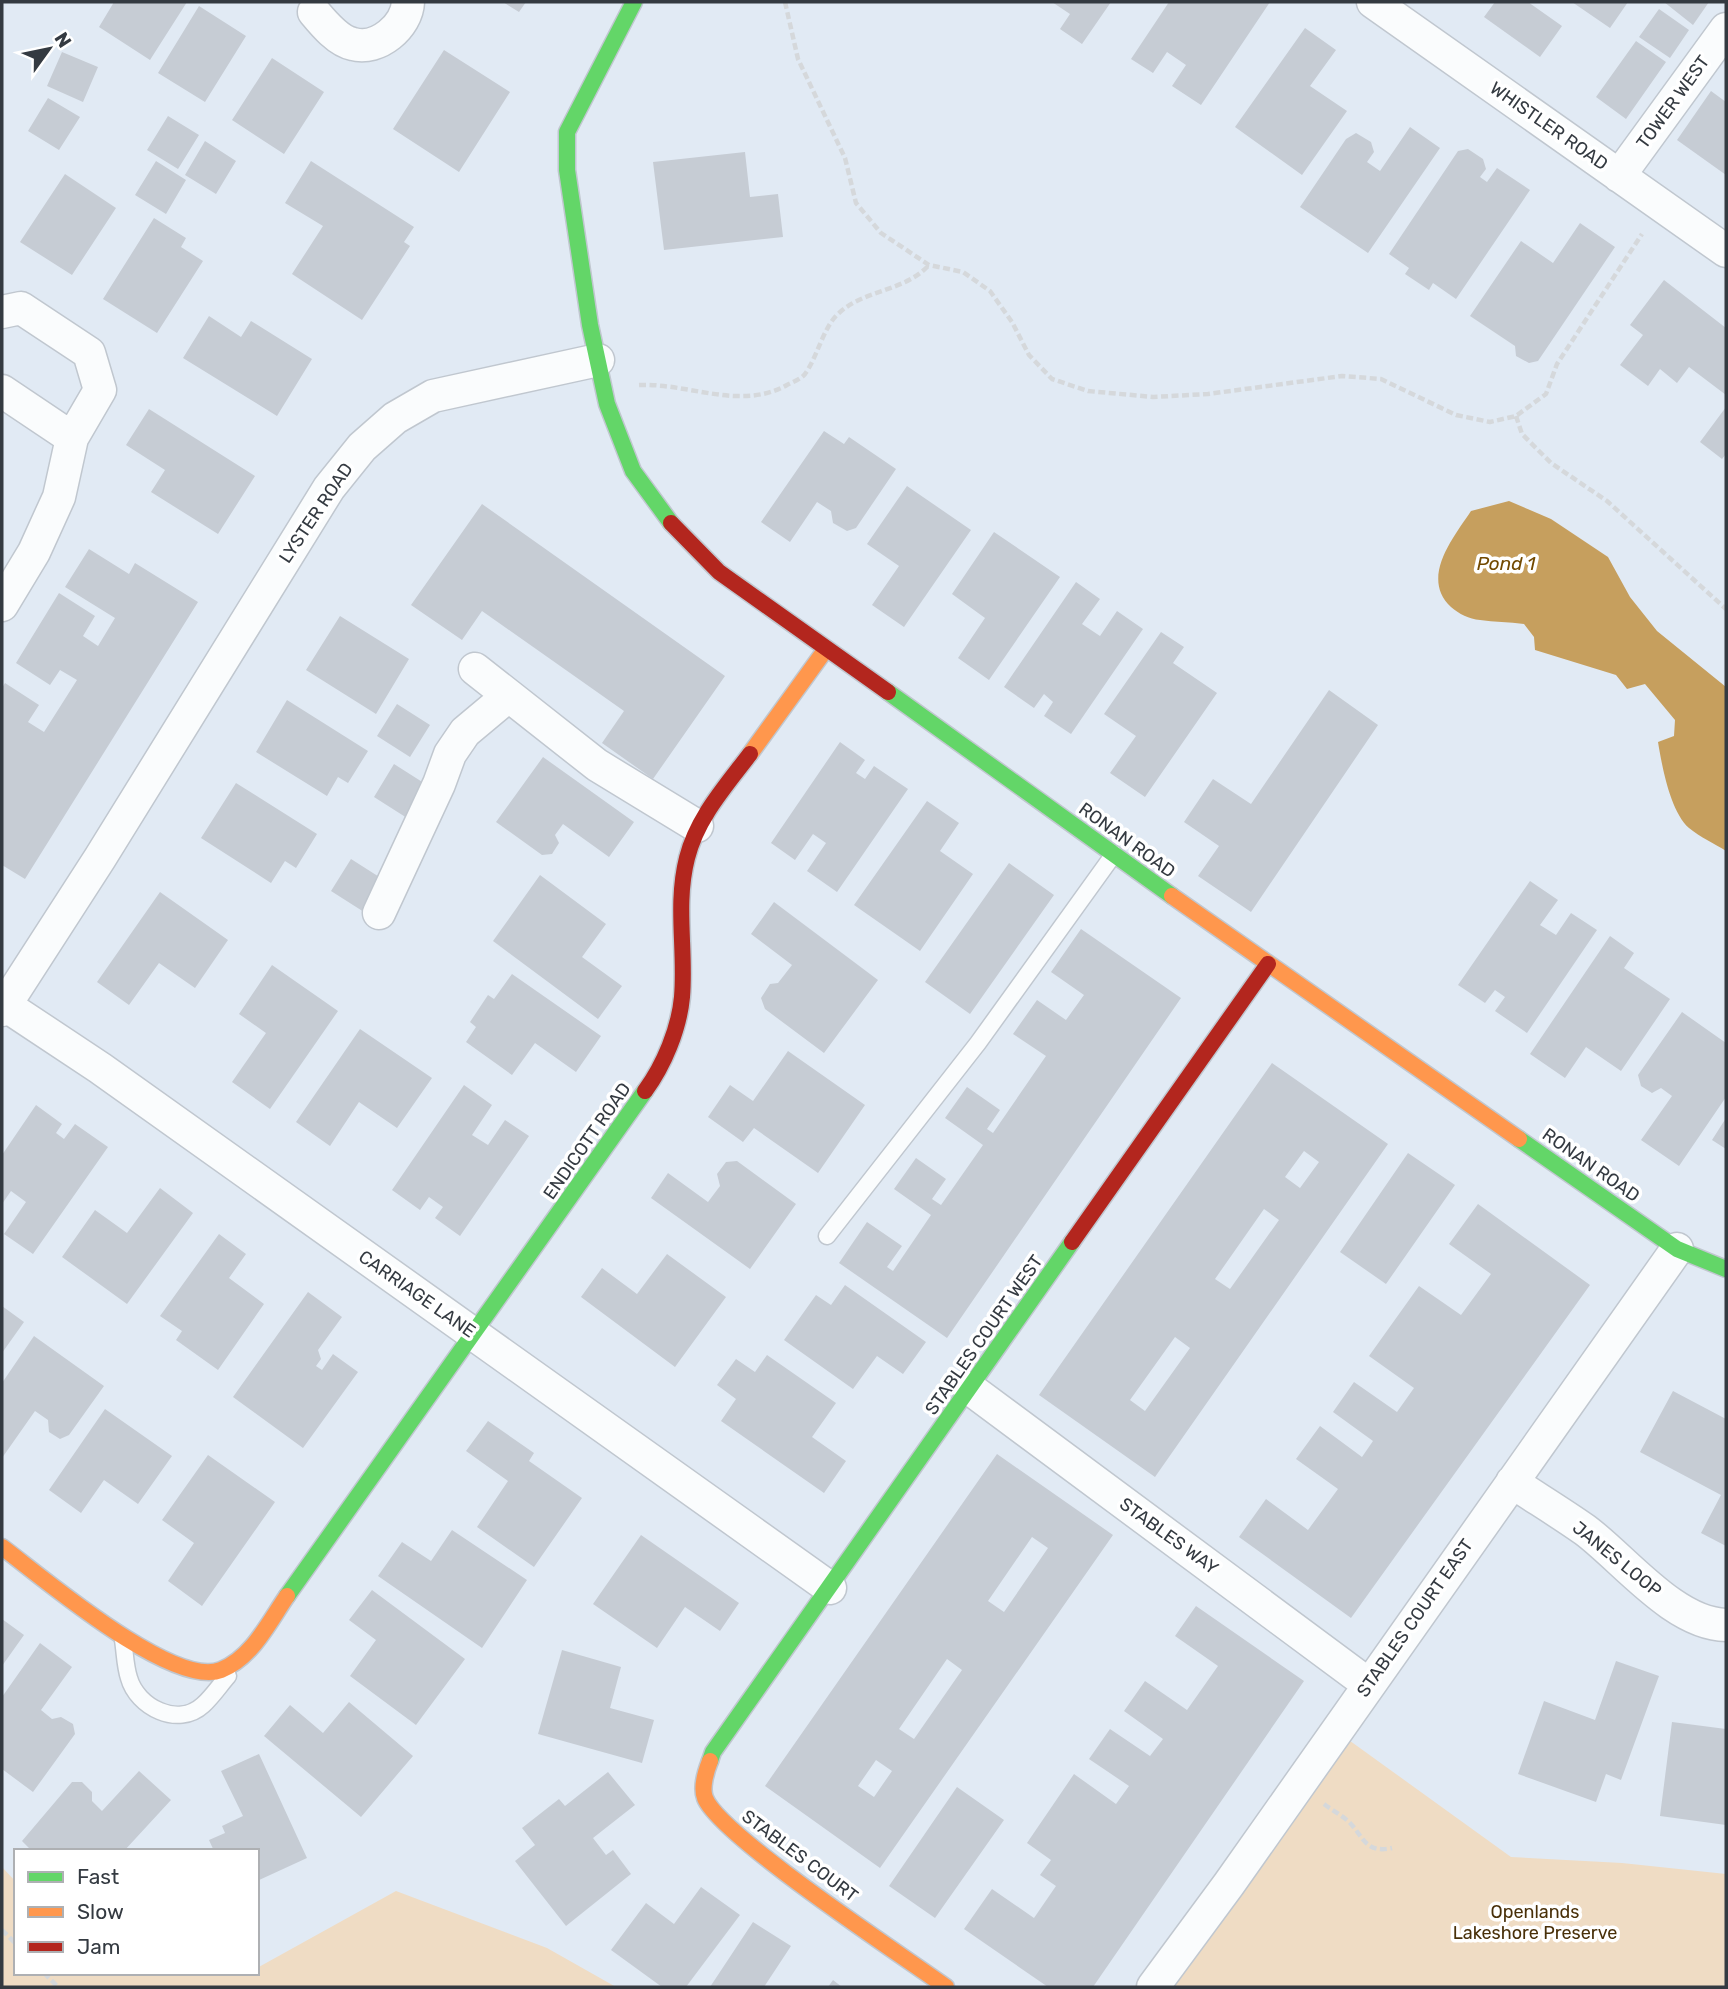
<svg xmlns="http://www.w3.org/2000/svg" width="1728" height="1989" font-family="Rubik,sans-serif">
<rect width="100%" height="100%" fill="#e1eaf4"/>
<path fill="#efdcc4" d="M 1346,1738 L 1511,1857 L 1622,1863 L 1726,1874 L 1726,1987 L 1169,1987 Z
M 2,1867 L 16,1882 L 16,1973 L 257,1973 L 257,1968 L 396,1891 L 547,1948 L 616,1987 L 2,1987 Z"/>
<path fill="#c69f5e" d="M 1509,501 L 1551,519 L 1608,557 L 1630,597 L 1657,631 L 1726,687 L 1726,851 C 1715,844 1700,837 1689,828 C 1670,811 1662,766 1658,742 L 1674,736 L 1675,720 L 1645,684 L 1627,689 L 1616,675 L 1535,650 L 1534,637 L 1524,624 C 1509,622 1494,622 1480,620 C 1469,619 1459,614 1451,607 C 1420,578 1453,538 1471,511 Z"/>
<path fill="#c6ccd4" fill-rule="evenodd" d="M 114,2 L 187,2 L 150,60 L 99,27 Z
M 503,2 L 526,2 L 519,12 Z
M 1052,2 L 1111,2 L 1082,44 L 1060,29 L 1070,14 Z
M 1169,2 L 1270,2 L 1201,105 L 1172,86 L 1186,65 L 1167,52 L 1153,73 L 1131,59 Z
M 1495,2 L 1528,2 L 1562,26 L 1540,57 L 1484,17 Z
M 1572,2 L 1628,2 L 1610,28 Z
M 1664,2 L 1709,2 L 1693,25 Z
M 199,6 L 246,36 L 205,102 L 158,73 Z
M 1659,9 L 1689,30 L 1670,58 L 1639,37 Z
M 1305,28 L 1336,50 L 1310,86 L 1347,111 L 1302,175 L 1235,127 Z
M 1636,41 L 1666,62 L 1626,119 L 1596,97 Z
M 444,50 L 510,92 L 459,172 L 393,129 Z
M 62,52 L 98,67 L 83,102 L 47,86 Z
M 272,58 L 324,92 L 284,154 L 232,120 Z
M 1711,91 L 1726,102 L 1726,175 L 1677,140 Z
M 48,98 L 80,117 L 59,150 L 28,131 Z
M 168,116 L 199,135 L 178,169 L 147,150 Z
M 1410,127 L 1440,148 L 1368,253 L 1300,207 L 1346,139 L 1356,133 L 1371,142 L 1374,152 L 1367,162 L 1380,171 Z
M 205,141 L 236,161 L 216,194 L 185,175 Z
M 1468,149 L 1483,159 L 1486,169 L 1480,177 L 1487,182 L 1497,168 L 1530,190 L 1456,299 L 1433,283 L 1429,290 L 1405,274 L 1409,268 L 1389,254 L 1458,151 Z
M 745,152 L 750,197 L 778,194 L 783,237 L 664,250 L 653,162 Z
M 156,161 L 186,180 L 166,214 L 135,195 Z
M 311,161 L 414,227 L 404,242 L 410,246 L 362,320 L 292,274 L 323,226 L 285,203 Z
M 65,174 L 116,208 L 72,275 L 20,242 Z
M 154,218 L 186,238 L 181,247 L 203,261 L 157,333 L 103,299 Z
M 1580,223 L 1615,247 L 1538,361 L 1529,363 L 1516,356 L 1515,346 L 1470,316 L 1521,241 L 1553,263 Z
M 1664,280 L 1726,328 L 1726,395 L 1689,367 L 1677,383 L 1660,369 L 1648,386 L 1620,365 L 1643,335 L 1630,325 Z
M 209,316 L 241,337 L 251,321 L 312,359 L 277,416 L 183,358 Z
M 1726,407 L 1726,454 L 1722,459 L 1700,442 Z
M 149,409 L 255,476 L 218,534 L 151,492 L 165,470 L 126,445 Z
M 824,431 L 844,444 L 849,437 L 896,469 L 856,528 L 847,531 L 833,523 L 831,511 L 817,502 L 790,542 L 761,522 Z
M 907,486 L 971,530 L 904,627 L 872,605 L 899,566 L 867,544 Z
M 482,504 L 725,676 L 653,779 L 602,743 L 624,711 L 482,611 L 462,640 L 411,605 Z
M 994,532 L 1060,577 L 989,680 L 958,658 L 985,618 L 952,594 Z
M 89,549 L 129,574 L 135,563 L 198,602 L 25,879 L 2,865 L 2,688 L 5,683 L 39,705 L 28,722 L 44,732 L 77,680 L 60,670 L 50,685 L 16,663 L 59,593 L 95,616 L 83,636 L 98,646 L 115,618 L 65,587 Z
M 1076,582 L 1100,599 L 1082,624 L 1100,636 L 1117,611 L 1143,629 L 1071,734 L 1044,716 L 1053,702 L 1044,694 L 1034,708 L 1004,687 Z
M 340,616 L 409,659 L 376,714 L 306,670 Z
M 1161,632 L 1184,647 L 1173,663 L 1217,693 L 1145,797 L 1110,773 L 1136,736 L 1104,714 Z
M 1329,690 L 1378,725 L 1251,912 L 1198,876 L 1219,846 L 1184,822 L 1213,779 L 1251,804 Z
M 287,700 L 368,751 L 348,783 L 338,777 L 327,796 L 256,752 Z
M 397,704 L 430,725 L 410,757 L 377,736 Z
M 840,742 L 865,760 L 856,773 L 865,779 L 874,766 L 908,789 L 837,892 L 807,871 L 826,843 L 813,834 L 795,860 L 771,843 Z
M 543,757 L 634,822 L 609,857 L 563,824 L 555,835 L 559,843 L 552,854 L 542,855 L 496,822 Z
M 394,764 L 427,785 L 407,818 L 374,797 Z
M 236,783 L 317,834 L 296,868 L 285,861 L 271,883 L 201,838 Z
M 927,801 L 959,823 L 940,851 L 973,874 L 920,951 L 854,905 Z
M 351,859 L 384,880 L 364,912 L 331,891 Z
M 1009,863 L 1054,895 L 970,1014 L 925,982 Z
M 540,875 L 606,924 L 582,957 L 622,986 L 598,1019 L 493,941 Z
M 1530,881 L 1558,900 L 1540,925 L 1556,935 L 1571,913 L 1597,930 L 1527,1033 L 1495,1011 L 1505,997 L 1495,990 L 1485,1003 L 1458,985 Z
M 160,892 L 228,940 L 195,988 L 159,963 L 129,1005 L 97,982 Z
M 774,902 L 878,980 L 824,1053 L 765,1009 L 761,998 L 770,984 L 778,983 L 792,965 L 751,934 Z
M 1081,929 L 1181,998 L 947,1338 L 839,1263 L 867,1222 L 902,1246 L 887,1267 L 893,1271 L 931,1215 L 894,1189 L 916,1158 L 946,1179 L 932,1199 L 941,1205 L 983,1145 L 945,1118 L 967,1087 L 1000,1110 L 987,1129 L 993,1133 L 1046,1056 L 1013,1034 L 1037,1000 L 1066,1020 L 1084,995 L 1051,972 Z
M 1610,936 L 1634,953 L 1624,968 L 1670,999 L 1621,1071 L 1586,1047 L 1565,1078 L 1530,1054 Z
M 272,965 L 338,1011 L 270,1109 L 232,1082 L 266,1033 L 239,1014 Z
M 512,974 L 601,1036 L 576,1072 L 535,1043 L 512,1075 L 466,1042 L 476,1027 L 470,1022 L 488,995 L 494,999 Z
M 1682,1012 L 1726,1043 L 1726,1097 L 1679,1166 L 1641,1140 L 1672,1096 L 1661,1088 L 1652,1093 L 1641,1086 L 1638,1075 Z
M 360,1029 L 432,1078 L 397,1128 L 359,1102 L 330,1146 L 296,1122 Z
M 788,1051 L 865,1105 L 818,1173 L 754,1128 L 743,1142 L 708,1117 L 730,1085 L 753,1101 Z
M 1272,1063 L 1388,1144 L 1155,1477 L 1039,1395 ZM 1304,1151 L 1319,1162 L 1300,1188 L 1285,1177 ZM 1264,1209 L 1279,1220 L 1230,1289 L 1215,1279 ZM 1175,1337 L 1190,1348 L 1145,1411 L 1130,1400 Z
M 464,1085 L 492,1105 L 472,1135 L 488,1145 L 505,1120 L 529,1136 L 460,1236 L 435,1218 L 443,1207 L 429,1197 L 420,1210 L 392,1190 Z
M 36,1105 L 62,1124 L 56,1133 L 64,1139 L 75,1124 L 108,1147 L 33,1254 L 4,1234 L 26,1202 L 11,1191 L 2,1204 L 2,1155 Z
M 1726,1118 L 1726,1149 L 1712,1140 Z
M 1408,1153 L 1455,1185 L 1386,1284 L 1340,1252 Z
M 737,1161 L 796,1204 L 750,1269 L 651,1198 L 668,1173 L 708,1202 L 720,1186 L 717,1174 L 726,1162 Z
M 160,1188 L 193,1213 L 127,1304 L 62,1257 L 95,1210 L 127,1233 Z
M 1478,1204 L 1590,1285 L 1351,1618 L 1239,1537 L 1266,1499 L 1308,1530 L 1338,1489 L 1296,1459 L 1320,1426 L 1362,1457 L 1373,1441 L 1333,1412 L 1354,1382 L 1397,1412 L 1414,1388 L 1369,1356 L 1419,1286 L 1461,1315 L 1491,1274 L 1449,1244 Z
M 219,1234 L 246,1254 L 229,1278 L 264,1304 L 218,1370 L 176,1340 L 182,1331 L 160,1316 Z
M 667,1254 L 726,1297 L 675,1367 L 581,1297 L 602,1268 L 637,1294 Z
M 845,1285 L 926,1342 L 903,1374 L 877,1356 L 853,1389 L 784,1340 L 816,1295 L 831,1305 Z
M 308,1292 L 342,1317 L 318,1350 L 321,1359 L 316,1366 L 322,1370 L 333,1354 L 358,1372 L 303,1448 L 233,1397 Z
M 2,1306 L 24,1322 L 2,1353 Z
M 34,1336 L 104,1386 L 69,1435 L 60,1439 L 49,1432 L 48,1420 L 35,1411 L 2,1458 L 2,1383 Z
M 767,1355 L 836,1403 L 812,1437 L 846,1461 L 824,1493 L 721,1421 L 736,1399 L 717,1385 L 736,1359 L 755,1372 Z
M 1673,1391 L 1726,1419 L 1726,1546 L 1701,1533 L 1721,1495 L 1640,1452 Z
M 105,1409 L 172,1456 L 138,1504 L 104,1480 L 81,1513 L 49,1490 Z
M 488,1421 L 534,1453 L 529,1461 L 582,1498 L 534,1567 L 477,1527 L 508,1481 L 466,1451 Z
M 997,1454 L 1113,1535 L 880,1868 L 765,1786 ZM 1032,1537 L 1048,1548 L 1004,1612 L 988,1601 ZM 947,1659 L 962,1670 L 914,1739 L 899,1729 ZM 876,1760 L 892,1771 L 874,1797 L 858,1786 Z
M 208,1455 L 275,1502 L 202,1606 L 168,1581 L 194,1543 L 162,1520 Z
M 452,1530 L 527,1580 L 482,1648 L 378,1576 L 402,1542 L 431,1561 Z
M 641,1535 L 739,1603 L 720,1631 L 685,1607 L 657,1648 L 593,1604 Z
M 372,1590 L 465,1659 L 416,1725 L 350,1676 L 376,1640 L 349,1620 Z
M 1196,1606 L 1304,1681 L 1093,1987 L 1048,1987 L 964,1929 L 992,1889 L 1034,1918 L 1056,1886 L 1040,1875 L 1051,1860 L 1027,1843 L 1074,1774 L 1116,1804 L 1129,1786 L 1089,1759 L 1110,1729 L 1150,1756 L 1163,1739 L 1124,1711 L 1145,1681 L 1187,1710 L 1218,1666 L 1175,1636 Z
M 2,1619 L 24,1635 L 2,1666 Z
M 40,1643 L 72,1667 L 41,1710 L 52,1719 L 61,1717 L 73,1724 L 75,1734 L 33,1792 L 2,1769 L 2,1697 Z
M 562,1650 L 621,1667 L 610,1708 L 654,1720 L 642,1763 L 538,1734 Z
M 1616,1661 L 1659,1676 L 1621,1780 L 1606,1774 L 1596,1802 L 1518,1774 L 1544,1701 L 1595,1720 Z
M 349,1702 L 413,1756 L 361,1817 L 264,1736 L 290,1705 L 323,1733 Z
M 1672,1722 L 1726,1729 L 1726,1825 L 1660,1816 Z
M 259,1754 L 307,1858 L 257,1881 L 257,1851 L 214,1851 L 209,1840 L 225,1833 L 222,1826 L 243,1816 L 221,1771 Z
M 139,1771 L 171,1800 L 124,1851 L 32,1851 L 22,1841 L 72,1782 L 82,1782 L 92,1792 L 92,1801 L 102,1811 Z
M 608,1772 L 635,1805 L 593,1838 L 606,1855 L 613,1850 L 631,1874 L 566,1926 L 515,1861 L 535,1845 L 522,1828 L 559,1799 L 565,1806 Z
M 957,1787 L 1004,1820 L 935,1918 L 889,1886 Z
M 701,1887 L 740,1915 L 686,1987 L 662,1987 L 611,1950 L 646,1903 L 674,1924 Z
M 753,1922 L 791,1946 L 764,1987 L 710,1987 Z
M 833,1980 L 842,1987 L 828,1987 Z"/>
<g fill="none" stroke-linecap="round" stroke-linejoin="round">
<defs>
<path id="lane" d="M 827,1236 L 978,1043 L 1114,854
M 123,1640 C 125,1652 125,1666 129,1678 C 137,1707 178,1728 203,1705 C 212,1697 220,1685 228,1676"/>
<path id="street" d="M 1373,2 L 1726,251
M 314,12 C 324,24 338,41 353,44 C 378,51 407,26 408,2
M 1619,176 L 1726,29
M 2,312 L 21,308 L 89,353 L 100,390 L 72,438 L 59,497 L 34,552 L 2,605
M 2,391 L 72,438
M 475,669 L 597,765 L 697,826
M 379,913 L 439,784 L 450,754 L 465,732 L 508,696
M 2,1003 L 100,1068 L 830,1588
M 2,1010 L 100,858 L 329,488 L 362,447 L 395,418 L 433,396 L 598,360
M 969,1388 L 1368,1684
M 1512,1482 C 1536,1498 1561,1513 1585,1530 C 1624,1559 1674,1624 1726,1625
M 1153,1987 L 1229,1884 L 1677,1249"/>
<path id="fast" d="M 634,2 L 567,132 L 567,170 L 590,325 L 607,404 L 633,471 L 671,523
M 888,692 L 1172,896
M 1519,1139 L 1677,1249 L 1726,1269
M 287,1596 L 645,1091
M 710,1761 L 713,1752 L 1072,1242"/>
<path id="slow" d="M 750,754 L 826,649
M 1172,896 L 1519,1139
M 2,1547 C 42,1577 173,1689 221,1670 C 252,1658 269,1622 287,1596
M 710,1761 C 706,1771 701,1788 705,1798 C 719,1835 903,1956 946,1987"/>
<path id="jam" d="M 671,523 L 719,572 L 888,692
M 645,1091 C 664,1065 679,1029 682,997 C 686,950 675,905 687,858 C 697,818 725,787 750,754
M 1072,1242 L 1268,964"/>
</defs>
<use href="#lane" stroke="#c0c7cf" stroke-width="19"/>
<use href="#street" stroke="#c0c7cf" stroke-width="35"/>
<use href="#fast" stroke="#c0c7cf" stroke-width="19"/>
<use href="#slow" stroke="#c0c7cf" stroke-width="19"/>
<use href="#jam" stroke="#c0c7cf" stroke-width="19"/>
<path stroke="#d5d8db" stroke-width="4.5" stroke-dasharray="7 3.5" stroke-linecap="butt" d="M 785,2 L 798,59 L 845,158 L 856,203 L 881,233 L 929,265 L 963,272 L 990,291 L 1012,322 L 1029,355 L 1052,379 L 1088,391 L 1153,397 L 1208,394 L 1342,376 L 1381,379 L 1456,415 L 1490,422 L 1516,416 L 1546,394 L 1557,364 L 1642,234
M 639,385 C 690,383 740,411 787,385 C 793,382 801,379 805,374 C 818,356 823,327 839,313 C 865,289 904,292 929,265
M 1516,416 L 1522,434 L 1551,463 L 1607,501 L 1726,609
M 1324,1804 C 1332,1810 1341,1815 1348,1821 C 1364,1836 1364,1854 1392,1848
M 2,1930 L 16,1944
M 44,1973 L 58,1987"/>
<use href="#lane" stroke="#fafcfd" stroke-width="16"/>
<use href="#street" stroke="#fafcfd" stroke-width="32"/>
<use href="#fast" stroke="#63d668" stroke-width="16"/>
<use href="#slow" stroke="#ff974d" stroke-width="16"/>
<use href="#jam" stroke="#b3261e" stroke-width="16"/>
</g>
<g text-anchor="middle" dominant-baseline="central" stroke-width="7" stroke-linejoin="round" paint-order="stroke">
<g font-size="18" fill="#343a41" stroke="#fff">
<text transform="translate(1673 102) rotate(-54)">TOWER WEST</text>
<text transform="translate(1549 126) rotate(35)">WHISTLER ROAD</text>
<text transform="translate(316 513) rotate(-56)">LYSTER ROAD</text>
<text transform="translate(1127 840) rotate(36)">RONAN ROAD</text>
<text transform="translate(587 1141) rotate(-55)">ENDICOTT ROAD</text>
<text transform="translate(1591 1165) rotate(35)">RONAN ROAD</text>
<text transform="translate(417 1294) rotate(35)">CARRIAGE LANE</text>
<text transform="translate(984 1335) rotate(-55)">STABLES COURT WEST</text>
<text transform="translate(1169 1536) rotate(36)">STABLES WAY</text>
<text transform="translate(1617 1559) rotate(39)">JANES LOOP</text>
<text transform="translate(1415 1618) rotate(-55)">STABLES COURT EAST</text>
<text transform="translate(800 1856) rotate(37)">STABLES COURT</text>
</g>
<g font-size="18" fill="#493009" stroke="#fff">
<text x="1535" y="1912">Openlands<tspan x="1535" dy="21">Lakeshore Preserve</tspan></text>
</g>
<g font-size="19" font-style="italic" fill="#724900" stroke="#fff">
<text x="1506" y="563">Pond 1</text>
</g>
</g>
<rect width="1728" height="1989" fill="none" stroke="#343a41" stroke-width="7"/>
<rect x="14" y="1849" width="245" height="126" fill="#ffffff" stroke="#aeb0b3" stroke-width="2"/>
<rect x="28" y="1872" width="35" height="10" fill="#63d668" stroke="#aeb0b3" stroke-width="2"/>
<text x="77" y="1884" font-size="21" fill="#343a41">Fast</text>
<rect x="28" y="1907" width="35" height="10" fill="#ff974d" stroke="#aeb0b3" stroke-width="2"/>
<text x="77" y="1919" font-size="21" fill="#343a41">Slow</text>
<rect x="28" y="1942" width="35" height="10" fill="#b3261e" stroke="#aeb0b3" stroke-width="2"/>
<text x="77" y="1954" font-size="21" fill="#343a41">Jam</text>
<g transform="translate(49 49) rotate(57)" stroke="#ffffff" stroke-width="5" paint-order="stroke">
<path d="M0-5L12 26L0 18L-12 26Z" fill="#343a41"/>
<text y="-10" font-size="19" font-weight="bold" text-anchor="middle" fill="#343a41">N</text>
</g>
</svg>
